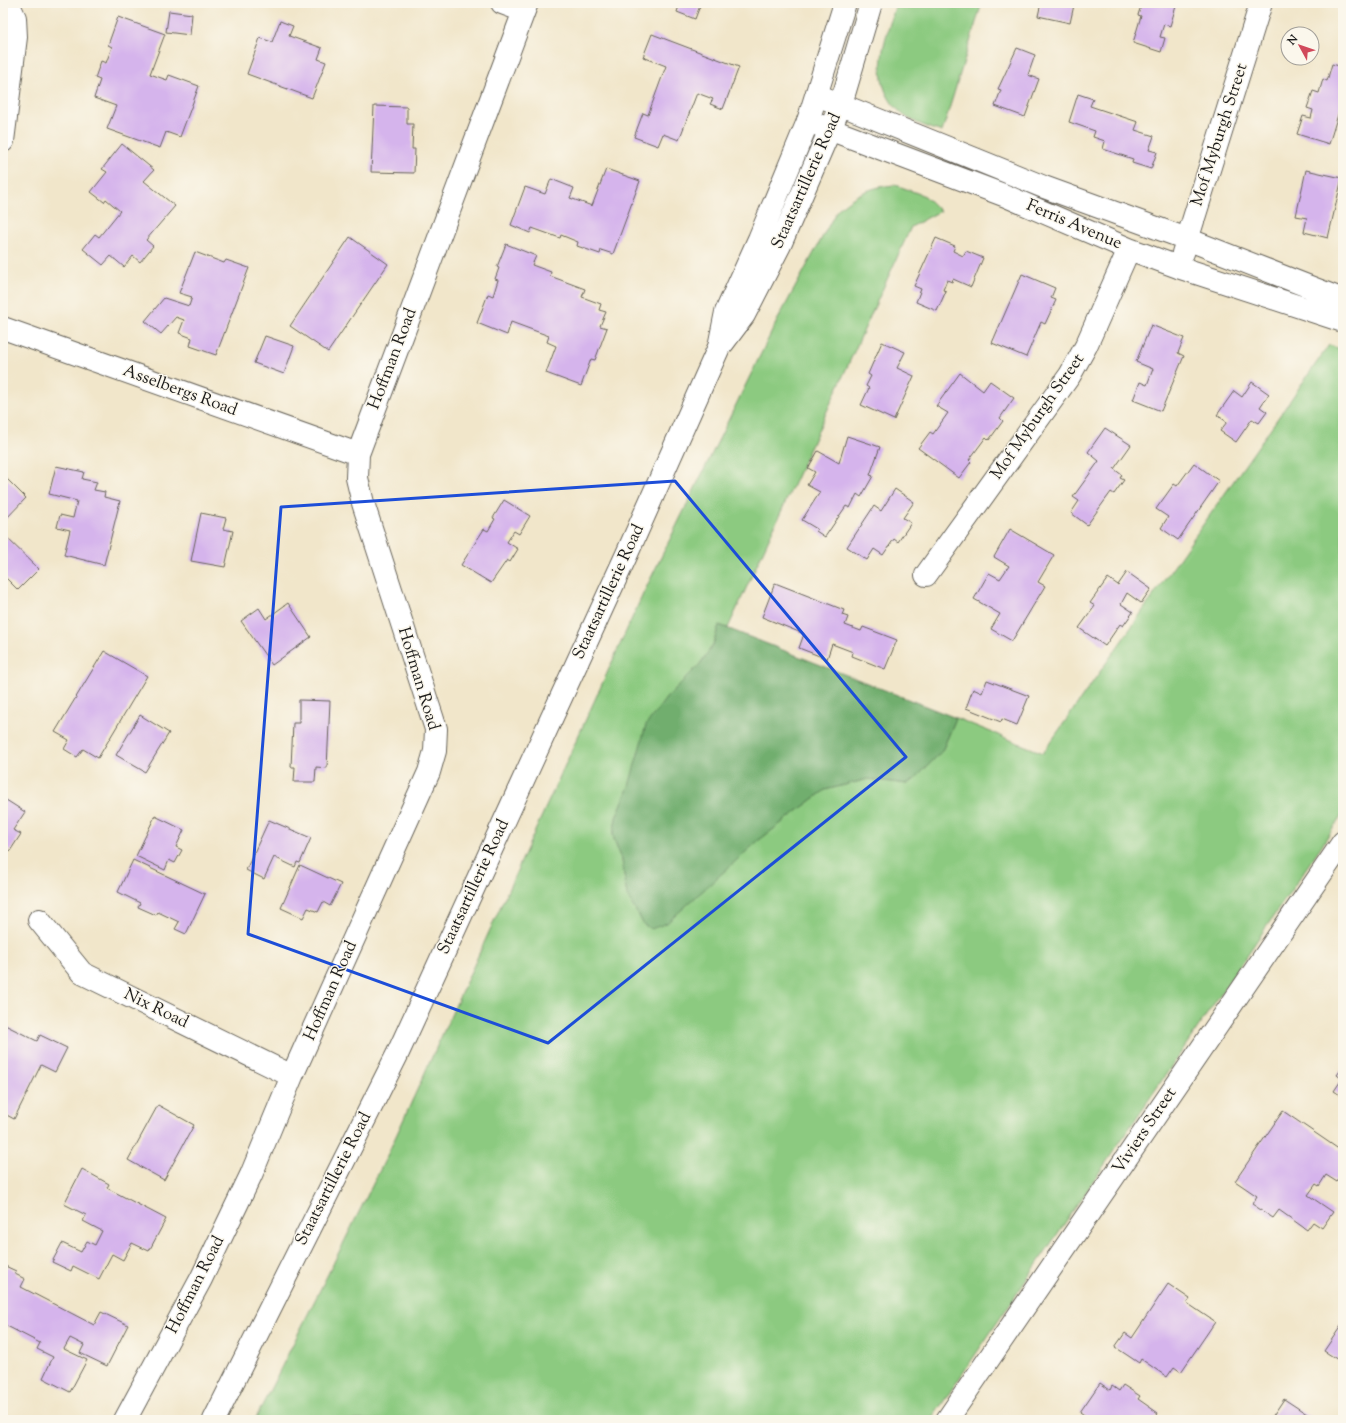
<svg xmlns="http://www.w3.org/2000/svg" width="1346" height="1423" font-family="'Sorts Mill Goudy',serif">
<rect width="100%" height="100%" fill="#fbf7ec"/>
<filter id="ink" filterUnits="userSpaceOnUse"><feTurbulence type="fractalNoise" baseFrequency=".025" numOctaves="2"/><feDisplacementMap in="SourceGraphic" scale="8" xChannelSelector="R" yChannelSelector="G"/><feConvolveMatrix kernelMatrix="1 2 1 2 8 2 1 2 1" color-interpolation-filters="sRGB"/></filter>
<filter id="wash" filterUnits="userSpaceOnUse"><feTurbulence type="fractalNoise" baseFrequency=".012" numOctaves="4" result="noise"/><feDisplacementMap in="SourceGraphic" scale="16" xChannelSelector="R" yChannelSelector="G"/><feGaussianBlur stdDeviation="0.9" result="paint"/><feColorMatrix in="noise" values="0 0 0 0 0 0 0 0 0 0 0 0 0 0 0 0 0 1.4 0 .05"/><feComposite in="paint" operator="in"/></filter>
<g filter="url(#wash)">
<rect width="100%" height="100%" fill="#f1e6ca"/>
<path fill="#8cca80" stroke="#54734e" d="M 896,3 L 982,3 L 942,132 C 931,128 920,125 910,119 C 903,116 897,109 892,103 C 870,72 887,36 896,3 Z
M 896,185 L 925,196 L 940,211 L 911,227 L 728,628 L 719,625 L 713,645 L 700,664 L 667,697 L 616,818 L 613,836 L 622,860 L 627,896 L 759,840 L 825,790 L 868,779 L 907,784 L 942,751 L 956,718 L 1043,753 L 1329,345 L 1343,350 L 1343,814 L 931,1420 L 255,1420 L 386,1158 L 643,594 L 778,319 L 837,210 C 855,194 872,186 896,185 Z"/>
<path fill="#71ae6e" stroke="#466545" d="M 719,625 L 956,718 L 942,751 L 914,780 L 907,784 L 868,779 L 825,790 L 759,840 L 667,923 L 651,929 L 644,925 L 627,896 L 622,860 L 613,836 L 616,818 L 629,786 L 646,725 L 667,697 L 700,664 L 713,645 Z"/>
<g id="blocks">
<path fill="#d5b4ec" d="M 680,3 L 701,3 L 695,19 L 677,12 Z
M 1041,3 L 1071,3 L 1074,5 L 1070,23 L 1038,16 Z
M 1142,3 L 1177,3 L 1170,26 L 1164,24 L 1160,37 L 1165,38 L 1161,52 L 1133,43 L 1141,16 L 1138,15 Z
M 169,11 L 192,14 L 190,35 L 166,32 Z
M 118,17 L 165,34 L 150,74 L 167,80 L 169,75 L 199,86 L 180,137 L 166,132 L 160,148 L 107,129 L 116,106 L 94,98 L 100,80 L 95,78 L 101,61 L 106,63 L 112,47 L 108,45 Z
M 280,21 L 293,26 L 289,36 L 322,48 L 318,59 L 326,62 L 312,98 L 247,74 L 260,38 L 272,42 Z
M 652,34 L 739,67 L 723,109 L 710,104 L 713,99 L 697,93 L 679,140 L 663,134 L 658,146 L 634,137 L 643,113 L 648,115 L 666,66 L 643,57 Z
M 1017,48 L 1035,55 L 1028,75 L 1039,79 L 1025,117 L 995,106 L 1001,90 L 998,89 Z
M 1332,64 L 1343,67 L 1343,109 L 1340,108 L 1329,144 L 1297,134 L 1303,116 L 1311,118 L 1313,110 L 1307,108 L 1313,91 L 1319,93 L 1323,79 L 1327,81 Z
M 1078,94 L 1093,99 L 1090,106 L 1138,122 L 1135,130 L 1154,136 L 1149,150 L 1157,152 L 1151,169 L 1132,163 L 1133,159 L 1103,149 L 1105,141 L 1093,137 L 1095,131 L 1069,122 Z
M 374,106 L 407,107 L 407,124 L 413,124 L 412,149 L 415,149 L 414,173 L 371,172 Z
M 122,144 L 154,170 L 144,181 L 175,206 L 146,240 L 153,246 L 140,262 L 133,256 L 124,267 L 111,256 L 103,265 L 83,249 L 95,234 L 99,237 L 120,211 L 106,199 L 104,202 L 91,192 L 107,172 L 102,169 Z
M 606,169 L 640,181 L 613,254 L 601,250 L 600,254 L 577,246 L 578,242 L 561,235 L 560,238 L 532,228 L 530,233 L 511,225 L 525,187 L 545,194 L 551,179 L 574,188 L 570,198 L 592,206 Z
M 1306,170 L 1342,178 L 1328,238 L 1304,232 L 1307,218 L 1296,216 Z
M 350,237 L 388,264 L 328,352 L 290,326 Z
M 936,238 L 955,246 L 953,251 L 963,256 L 966,251 L 983,258 L 971,287 L 953,279 L 952,282 L 947,280 L 943,290 L 946,291 L 937,311 L 916,302 L 921,289 L 914,286 Z
M 506,244 L 536,256 L 532,265 L 551,272 L 550,276 L 585,289 L 582,297 L 601,304 L 599,310 L 606,312 L 600,326 L 607,328 L 595,360 L 591,359 L 581,386 L 546,373 L 556,346 L 547,342 L 549,336 L 511,322 L 507,335 L 477,323 L 488,294 L 493,296 L 498,280 L 495,279 L 499,268 L 497,267 Z
M 195,252 L 224,263 L 226,260 L 249,268 L 216,355 L 190,346 L 192,338 L 179,333 L 184,320 L 176,317 L 161,334 L 145,321 L 164,298 L 189,306 L 192,297 L 179,293 Z
M 1022,274 L 1055,288 L 1051,298 L 1056,300 L 1045,324 L 1041,322 L 1026,357 L 992,343 Z
M 1151,325 L 1184,338 L 1178,353 L 1184,356 L 1161,411 L 1133,400 L 1140,382 L 1147,385 L 1153,369 L 1136,362 Z
M 265,336 L 294,346 L 284,374 L 254,363 Z
M 882,342 L 905,352 L 897,368 L 914,376 L 894,420 L 861,405 L 869,388 L 866,386 L 871,376 L 868,374 Z
M 960,373 L 983,391 L 990,381 L 1014,398 L 1000,418 L 1003,421 L 989,440 L 986,437 L 969,460 L 971,462 L 959,478 L 918,448 L 930,432 L 933,434 L 948,413 L 936,406 Z
M 1252,382 L 1269,394 L 1260,407 L 1267,412 L 1259,423 L 1252,419 L 1236,442 L 1220,431 L 1227,422 L 1217,415 L 1234,391 L 1242,397 Z
M 1105,428 L 1131,445 L 1114,469 L 1122,475 L 1120,478 L 1124,480 L 1114,494 L 1111,492 L 1087,525 L 1071,513 L 1079,501 L 1073,497 L 1099,461 L 1088,452 Z
M 847,436 L 880,447 L 870,475 L 873,476 L 861,497 L 857,494 L 850,508 L 846,506 L 825,537 L 816,531 L 817,529 L 802,520 L 820,492 L 807,485 L 815,472 L 808,468 L 818,451 L 839,463 Z
M 1194,463 L 1219,481 L 1178,540 L 1161,528 L 1168,517 L 1156,509 L 1174,484 L 1177,486 Z
M 56,466 L 84,472 L 82,479 L 97,482 L 94,490 L 105,492 L 104,497 L 120,501 L 104,565 L 64,555 L 70,530 L 57,527 L 60,515 L 73,518 L 77,501 L 49,494 Z
M 3,475 L 26,498 L 3,522 Z
M 895,489 L 914,502 L 903,518 L 911,523 L 898,542 L 894,539 L 883,555 L 874,549 L 867,560 L 847,547 L 874,506 L 881,511 Z
M 504,500 L 530,516 L 519,534 L 514,531 L 507,542 L 518,549 L 510,562 L 507,560 L 491,583 L 461,565 L 484,529 L 488,531 L 495,519 L 493,518 Z
M 201,513 L 226,518 L 223,529 L 233,531 L 225,567 L 191,561 Z
M 1010,529 L 1054,555 L 1038,582 L 1045,586 L 1012,641 L 991,629 L 1000,614 L 974,599 L 989,573 L 1000,579 L 1009,566 L 994,557 Z
M 3,534 L 39,569 L 18,590 L 3,575 Z
M 1127,572 L 1151,589 L 1141,603 L 1127,593 L 1121,604 L 1133,612 L 1123,626 L 1120,624 L 1105,646 L 1079,628 L 1095,606 L 1090,603 L 1108,578 L 1118,585 Z
M 775,583 L 844,610 L 842,615 L 848,617 L 845,625 L 861,631 L 863,627 L 897,640 L 885,669 L 852,656 L 853,652 L 832,644 L 827,659 L 799,648 L 804,634 L 762,617 Z
M 288,603 L 311,637 L 272,665 L 241,621 L 259,608 L 266,619 Z
M 104,651 L 147,676 L 98,758 L 83,749 L 77,757 L 64,749 L 69,740 L 55,732 Z
M 987,680 L 1029,696 L 1017,725 L 1002,719 L 1001,722 L 966,708 L 973,689 L 982,693 Z
M 299,700 L 330,701 L 327,768 L 316,767 L 315,782 L 294,782 L 295,767 L 291,767 L 293,723 L 299,723 Z
M 140,715 L 169,733 L 145,772 L 116,755 Z
M 3,798 L 25,812 L 13,830 L 21,834 L 10,851 L 3,846 Z
M 155,816 L 184,830 L 176,847 L 182,850 L 175,863 L 169,860 L 165,870 L 136,856 Z
M 269,820 L 311,838 L 300,863 L 297,862 L 295,867 L 274,857 L 264,879 L 246,870 Z
M 133,860 L 205,894 L 186,934 L 175,929 L 179,922 L 158,912 L 156,915 L 138,907 L 140,903 L 118,892 Z
M 300,865 L 341,884 L 330,906 L 323,902 L 318,912 L 308,908 L 303,918 L 281,908 Z
M 3,1024 L 37,1041 L 40,1035 L 67,1048 L 55,1072 L 41,1065 L 14,1119 L 3,1113 Z
M 1343,1067 L 1343,1097 L 1334,1091 L 1342,1079 L 1337,1075 Z
M 158,1105 L 194,1125 L 164,1180 L 128,1160 Z
M 1283,1111 L 1343,1152 L 1343,1174 L 1337,1182 L 1326,1175 L 1319,1186 L 1316,1184 L 1308,1195 L 1333,1212 L 1322,1228 L 1313,1222 L 1307,1230 L 1279,1210 L 1273,1218 L 1252,1204 L 1257,1196 L 1235,1181 Z
M 82,1169 L 109,1184 L 107,1188 L 166,1219 L 149,1251 L 132,1243 L 123,1260 L 112,1254 L 99,1279 L 73,1266 L 71,1271 L 52,1262 L 62,1243 L 81,1252 L 87,1241 L 95,1245 L 102,1231 L 83,1221 L 86,1215 L 64,1204 Z
M 3,1265 L 16,1271 L 15,1274 L 25,1279 L 21,1287 L 94,1325 L 101,1312 L 128,1325 L 107,1366 L 80,1353 L 84,1345 L 70,1338 L 64,1349 L 87,1360 L 70,1392 L 43,1378 L 53,1357 L 37,1349 L 40,1343 L 3,1324 Z
M 1168,1284 L 1190,1299 L 1187,1303 L 1215,1322 L 1181,1372 L 1174,1367 L 1167,1377 L 1141,1359 L 1139,1363 L 1115,1347 L 1125,1333 L 1132,1338 Z
M 1343,1323 L 1343,1363 L 1324,1351 Z
M 1100,1383 L 1110,1390 L 1112,1386 L 1119,1391 L 1123,1385 L 1140,1396 L 1138,1399 L 1158,1413 L 1153,1420 L 1091,1420 L 1080,1412 Z
M 1284,1399 L 1316,1420 L 1270,1420 Z"/>
</g>
</g>
<g filter="url(#ink)">
<use href="#blocks" fill-opacity="0" stroke="#676359" stroke-width="1"/>
<g fill="none" stroke-linecap="round" stroke-linejoin="round">
<defs>
<path id="minor" d="M 502,3 L 524,11
M 817,95 L 1044,187 L 1187,239 L 1343,300
M 808,121 L 1006,196 L 1129,249 L 1178,267 L 1343,321
M 3,141 L 16,37 L 15,18 L 8,3
M 1183,253 L 1261,3
M 3,328 L 358,454
M 926,575 L 1070,375 L 1086,346 L 1129,249
M 39,920 L 82,973 L 292,1076
M 125,1420 L 201,1279 L 251,1175 L 292,1076 L 429,772 L 435,751 L 436,729 L 363,503 L 357,478 L 358,454 L 527,3
M 947,1420 L 1343,842"/>
<path id="tertiary" d="M 723,343 L 744,315 L 780,245 L 841,104 L 871,3
M 214,1420 L 397,1055 L 626,556 L 719,347 L 726,312 L 759,239 L 808,121 L 845,3"/>
</defs>
<use href="#minor" stroke="#676359" stroke-width="24"/>
<use href="#tertiary" stroke="#676359" stroke-width="24"/>
<use href="#minor" stroke="#fff" stroke-width="22"/>
<use href="#tertiary" stroke="#fff" stroke-width="22"/>
</g>
</g>
<path fill="none" stroke="#1d4ed8" stroke-width="3" stroke-linejoin="round" d="M 675,481 L 906,757 L 548,1043 L 248,934 L 281,507 Z"/>
<g text-anchor="middle" dominant-baseline="central" stroke-width="3" stroke-linejoin="round" paint-order="stroke">
<g font-size="17" fill="#1c1c1c" stroke="#fbf7ec">
<text transform="translate(1220 135) rotate(-72)">Mof Myburgh Street</text>
<text transform="translate(807 181) rotate(-66)">Staatsartillerie Road</text>
<text transform="translate(1074 225) rotate(23)">Ferris Avenue</text>
<text transform="translate(393 359) rotate(-69)">Hoffman Road</text>
<text transform="translate(180 391) rotate(20)">Asselbergs Road</text>
<text transform="translate(1038 417) rotate(-55)">Mof Myburgh Street</text>
<text transform="translate(609 592) rotate(-65)">Staatsartillerie Road</text>
<text transform="translate(418 679) rotate(73)">Hoffman Road</text>
<text transform="translate(474 887) rotate(-65)">Staatsartillerie Road</text>
<text transform="translate(331 991) rotate(-66)">Hoffman Road</text>
<text transform="translate(156 1009) rotate(26)">Nix Road</text>
<text transform="translate(1145 1131) rotate(-56)">Viviers Street</text>
<text transform="translate(334 1179) rotate(-63)">Staatsartillerie Road</text>
<text transform="translate(196 1285) rotate(-63)">Hoffman Road</text>
</g>
</g>
<rect width="1346" height="1423" fill="none" stroke="#fbf7ec" stroke-width="16"/>
<g transform="translate(1300 46) rotate(310)"><circle r="19" fill="#fbf7ec" stroke="#a29f99"/>
<path d="M0-3L7 15L0 10L-7 15Z" fill="#d1495b"/>
<text y="-6" font-size="11" font-weight="bold" text-anchor="middle" fill="#1c1c1c">N</text>
</g>
</svg>
